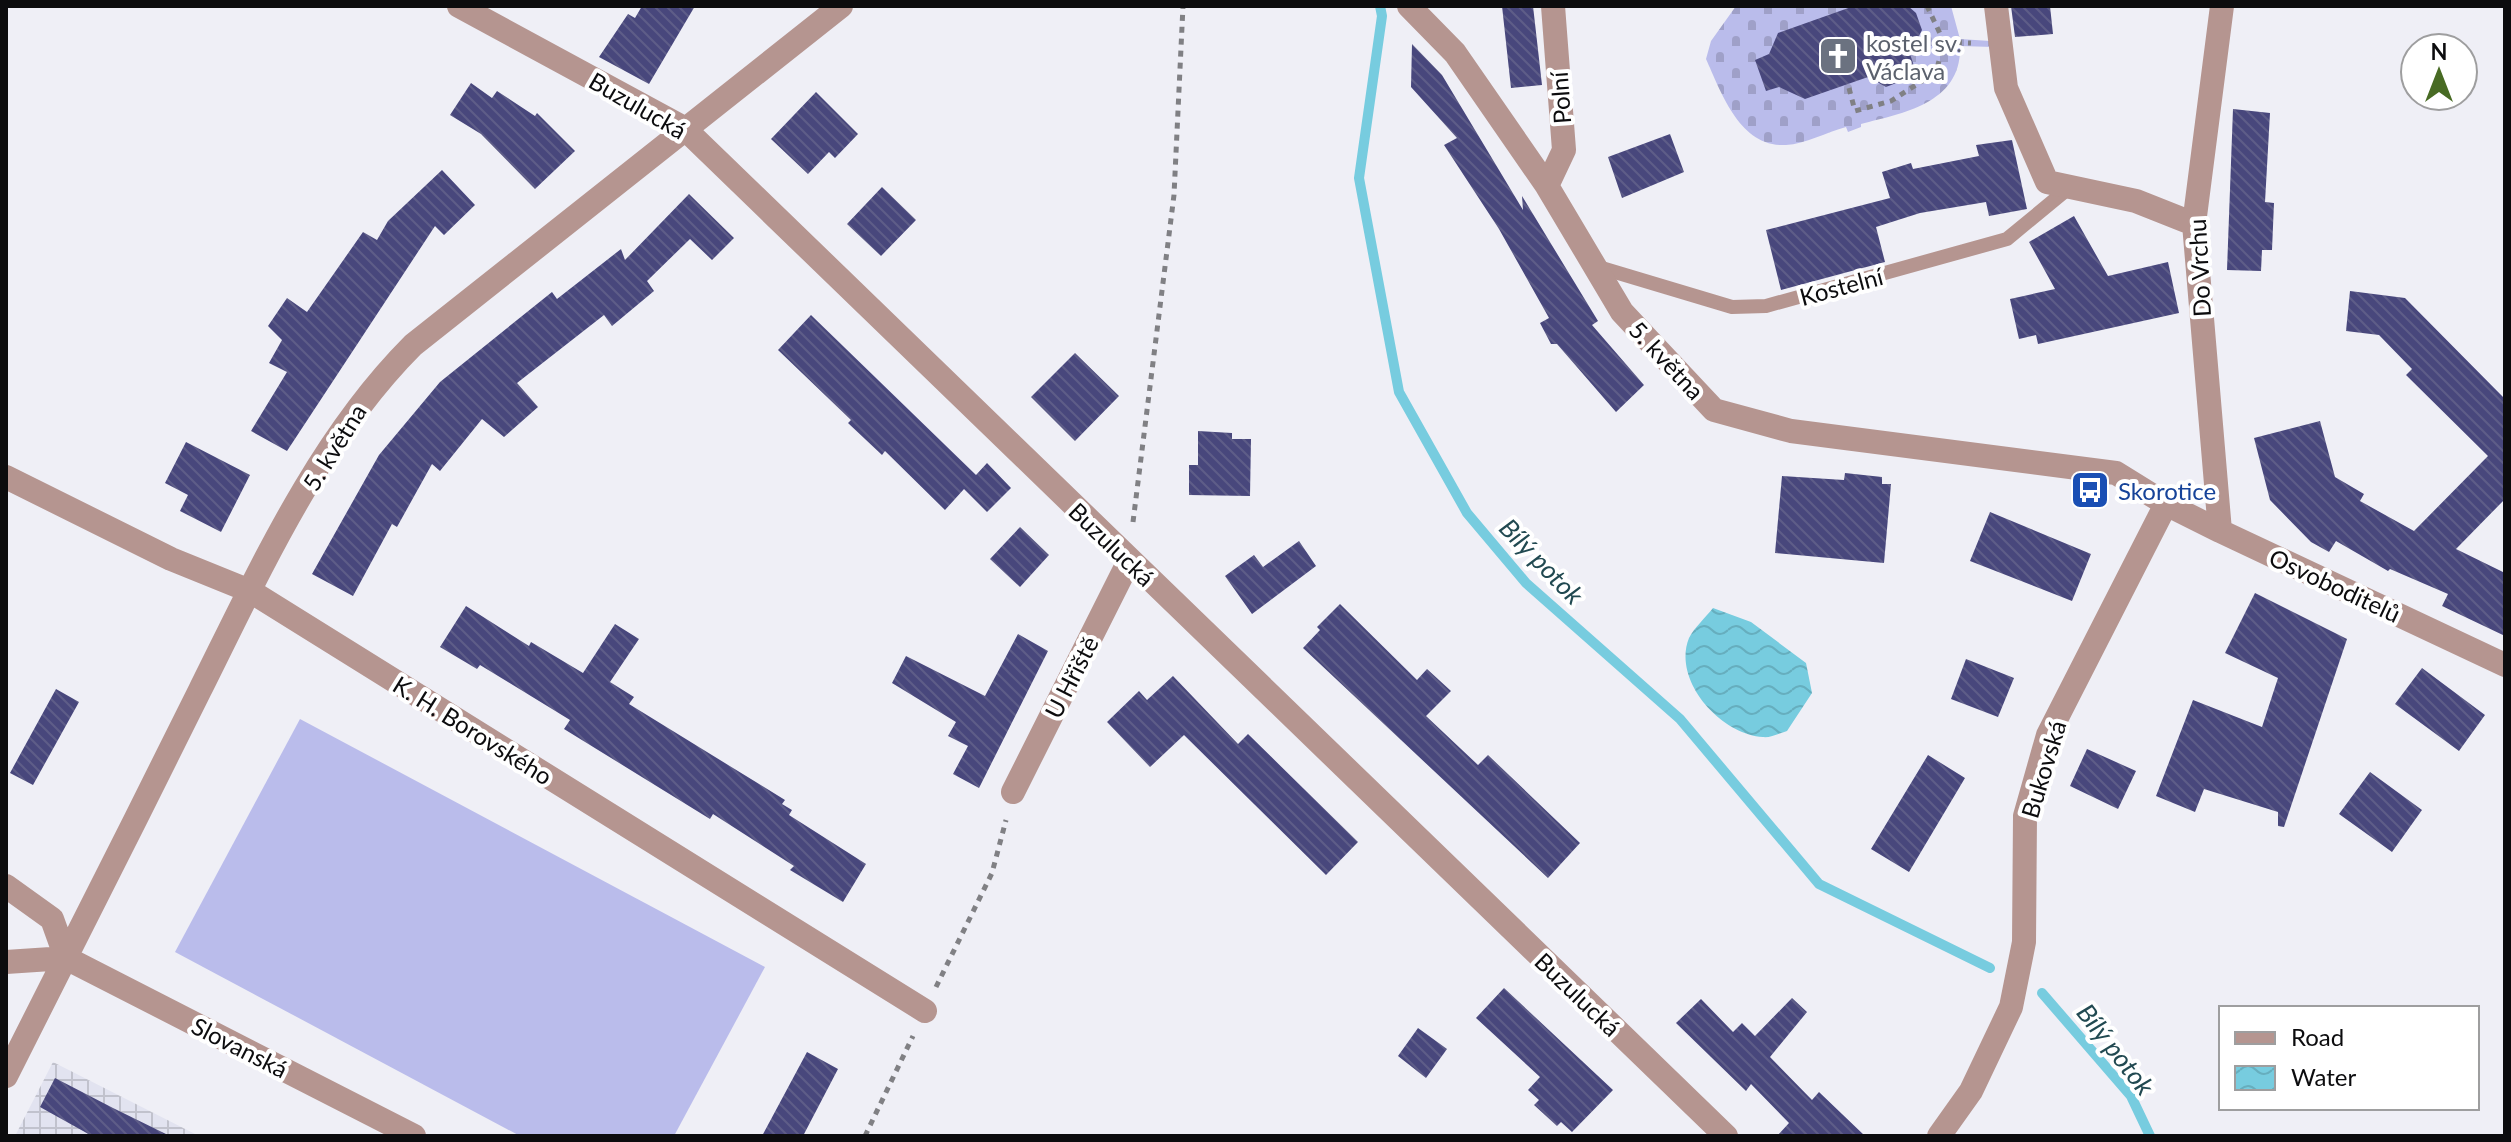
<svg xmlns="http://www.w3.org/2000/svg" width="2511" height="1142" font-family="Lato,sans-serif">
<defs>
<pattern id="industrial-grid" width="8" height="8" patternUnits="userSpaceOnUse" patternTransform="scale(2)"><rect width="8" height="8" fill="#e2e3f0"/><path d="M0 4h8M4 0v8" fill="none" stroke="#c1c2cd"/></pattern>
<pattern id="cemetery-stones" width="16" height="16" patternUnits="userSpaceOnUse" patternTransform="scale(2)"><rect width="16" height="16" fill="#babceb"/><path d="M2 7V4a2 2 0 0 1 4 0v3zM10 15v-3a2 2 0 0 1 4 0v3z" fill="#9fa0c8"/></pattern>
<pattern id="water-waves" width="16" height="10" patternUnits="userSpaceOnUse" patternTransform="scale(2)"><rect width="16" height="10" fill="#77ccdf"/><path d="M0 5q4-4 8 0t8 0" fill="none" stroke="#66aebe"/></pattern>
<pattern id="building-back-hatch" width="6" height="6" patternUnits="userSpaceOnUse" patternTransform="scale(2)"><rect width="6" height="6" fill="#48477c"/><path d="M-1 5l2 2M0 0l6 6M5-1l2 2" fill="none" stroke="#5e5d88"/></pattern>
</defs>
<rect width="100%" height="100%" fill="#efeff6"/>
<path fill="url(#industrial-grid)" d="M 53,1062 L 199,1136 L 15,1136 Z"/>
<path fill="#babceb" d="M 300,719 L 765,967 L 674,1136 L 520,1136 L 175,952 Z"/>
<path fill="url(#cemetery-stones)" d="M 1736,6 L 1951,6 L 1960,39 L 1990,41 L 1993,47 L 1960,46 C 1962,103 1904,113 1861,124 L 1861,127 L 1848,132 L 1846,127 C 1827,132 1805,144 1786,145 C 1740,148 1721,92 1706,59 L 1711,41 Z"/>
<path fill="url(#water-waves)" d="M 1713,608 L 1751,622 L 1806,663 L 1812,693 L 1787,731 C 1780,733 1770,738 1763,737 C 1720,734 1672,680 1689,638 C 1694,628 1706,617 1713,608 Z"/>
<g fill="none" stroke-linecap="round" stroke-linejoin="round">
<path stroke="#77ccdf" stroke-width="10" d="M 1380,6 L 1382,16 L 1359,178 L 1399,392 L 1467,513 L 1526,583 L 1680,719 L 1819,884 L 1990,968
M 2042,993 L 2131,1096 L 2150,1136"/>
</g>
<path fill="url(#building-back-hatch)" d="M 642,6 L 695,6 L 649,84 L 599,57 L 628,14 L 635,18 Z
M 1502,6 L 1533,6 L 1542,85 L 1511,88 Z
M 1854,6 L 1908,6 L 1916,13 L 1922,30 L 1910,54 L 1917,75 L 1886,87 L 1868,77 L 1805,99 L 1779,87 L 1766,91 L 1755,60 L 1769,54 L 1778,33 Z
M 2011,6 L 2050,6 L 2053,34 L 2015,37 Z
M 1412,44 L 1442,75 L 1523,210 L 1522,196 L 1598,321 L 1592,325 L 1644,385 L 1616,412 L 1557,344 L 1551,344 L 1540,323 L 1549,318 L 1499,229 L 1444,145 L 1457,138 L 1411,87 Z
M 471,83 L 492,98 L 497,91 L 535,116 L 537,113 L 575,151 L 535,189 L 481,134 L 450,115 Z
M 816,92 L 858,134 L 835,158 L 829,152 L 808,174 L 771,139 Z
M 2233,109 L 2270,113 L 2265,202 L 2274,203 L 2272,250 L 2262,250 L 2261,271 L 2227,270 Z
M 1670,134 L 1684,172 L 1622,198 L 1608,157 Z
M 2012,140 L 2027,209 L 1989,216 L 1986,202 L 1920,213 L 1876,227 L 1885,262 L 1781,290 L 1766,230 L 1890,198 L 1882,172 L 1911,163 L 1913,169 L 1979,156 L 1976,145 Z
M 442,170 L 475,205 L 444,235 L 435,226 L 287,451 L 251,431 L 287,372 L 269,363 L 282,340 L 268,326 L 287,298 L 307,312 L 363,232 L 377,240 L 388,221 Z
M 882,187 L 916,220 L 881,256 L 847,224 Z
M 689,194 L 734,238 L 712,260 L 690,239 L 647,281 L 654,291 L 612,326 L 604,315 L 517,383 L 538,407 L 504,437 L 482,419 L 440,471 L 432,464 L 397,527 L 392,524 L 353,596 L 312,574 L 379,455 L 440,382 L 552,292 L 557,299 L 621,249 L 625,260 Z
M 2074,216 L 2108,276 L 2168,262 L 2179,313 L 2038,344 L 2036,335 L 2019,339 L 2010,299 L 2055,289 L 2029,242 Z
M 2350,291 L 2405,298 L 2505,399 L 2505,499 L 2456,549 L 2505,573 L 2505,636 L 2442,606 L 2448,594 L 2390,569 L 2388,571 L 2336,541 L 2329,552 L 2311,542 L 2270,500 L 2254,438 L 2320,421 L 2335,477 L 2364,494 L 2360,501 L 2414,531 L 2488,456 L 2406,375 L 2412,369 L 2379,335 L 2346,331 Z
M 811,315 L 976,475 L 987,463 L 1011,488 L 987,512 L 964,489 L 945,510 L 885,451 L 882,455 L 848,423 L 851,420 L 778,350 Z
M 1075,353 L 1119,396 L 1075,441 L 1031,397 Z
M 1198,431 L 1232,433 L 1232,439 L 1251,439 L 1250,496 L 1189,495 L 1189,465 L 1198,465 Z
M 186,442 L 250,475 L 221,532 L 180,511 L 188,495 L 165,483 Z
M 1845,473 L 1882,477 L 1882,484 L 1891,484 L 1884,563 L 1775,553 L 1782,476 L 1844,480 Z
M 1990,512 L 2091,554 L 2072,601 L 1970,561 Z
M 1020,527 L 1049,555 L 1020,587 L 990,559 Z
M 1299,541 L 1316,566 L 1252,614 L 1225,576 L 1254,555 L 1263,567 Z
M 2255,593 L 2347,639 L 2284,827 L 2278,826 L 2278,812 L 2204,789 L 2195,812 L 2156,796 L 2193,700 L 2262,727 L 2278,678 L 2225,653 Z
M 1340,604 L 1417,680 L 1427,669 L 1451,691 L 1426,716 L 1478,765 L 1488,755 L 1580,843 L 1548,878 L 1303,648 L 1320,630 L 1317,627 Z
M 466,606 L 529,646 L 531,642 L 583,673 L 615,624 L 639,639 L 610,682 L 634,697 L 629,704 L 785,800 L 782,804 L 792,810 L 789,815 L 866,864 L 843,902 L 790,870 L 794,866 L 713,814 L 710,819 L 564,729 L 570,720 L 480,665 L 477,669 L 440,647 Z
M 1018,634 L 1048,651 L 979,788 L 953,774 L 968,746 L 948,736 L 956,722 L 892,683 L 906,656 L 985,696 Z
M 1966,659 L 2014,678 L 1998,717 L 1951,699 Z
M 2422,668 L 2485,715 L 2459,751 L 2395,704 Z
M 1173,676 L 1238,744 L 1248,734 L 1358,842 L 1326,875 L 1184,735 L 1150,767 L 1107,722 L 1139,691 L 1147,700 Z
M 56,689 L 79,702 L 33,785 L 10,773 Z
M 2087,749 L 2136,771 L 2118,809 L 2070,786 Z
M 1928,755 L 1965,778 L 1909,872 L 1871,849 Z
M 2370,772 L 2422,810 L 2392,852 L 2339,814 Z
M 1504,988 L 1613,1090 L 1572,1132 L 1561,1122 L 1557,1126 L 1534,1105 L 1539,1100 L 1528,1090 L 1540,1077 L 1476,1018 Z
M 1792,998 L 1807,1012 L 1770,1057 L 1812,1100 L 1819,1092 L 1865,1136 L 1777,1136 L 1789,1123 L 1751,1084 L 1746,1091 L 1676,1023 L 1701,999 L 1733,1032 L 1742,1023 L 1755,1036 Z
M 1418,1028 L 1447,1049 L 1426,1078 L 1398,1056 Z
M 807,1052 L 838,1069 L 803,1136 L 762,1136 Z
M 55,1078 L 113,1108 L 170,1136 L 92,1136 L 40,1107 Z"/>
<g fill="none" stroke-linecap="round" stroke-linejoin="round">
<path stroke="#808084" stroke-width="5" stroke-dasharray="6 6" stroke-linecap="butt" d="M 1944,42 L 1971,43
M 1849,88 L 1855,111 L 1891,101 L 1936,72 L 1944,42 L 1927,6
M 1133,522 L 1174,195 L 1183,6
M 936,987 L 992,873 L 1006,820
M 865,1136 L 913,1036"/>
<path stroke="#b59590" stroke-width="14" d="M 1595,266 L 1732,307 L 1766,306 L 2007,239 L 2070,187"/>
<path stroke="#b59590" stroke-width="24" d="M 459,6 L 684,128 L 1726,1136
M 1409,6 L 1455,53 L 1547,186 L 1622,312 L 1714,410 L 1791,431 L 2116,473 L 2166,504 L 2220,531 L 2505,665
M 1996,6 L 2006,88 L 2047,182 L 2136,201 L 2194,224
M 1547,186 L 1564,150 L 1553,6
M 6,477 L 171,559 L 250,591 L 925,1011
M 2220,531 L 2194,224 L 2222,6
M 1013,792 L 1129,561
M 6,886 L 52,919 L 66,958
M 66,958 L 414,1136
M 6,962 L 66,958
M 6,1076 C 71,948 136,819 200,690 C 260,570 318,440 413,345 L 841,6
M 1939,1136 L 1971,1091 L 2011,1007 L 2024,942 L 2025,816 L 2048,735 L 2166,504"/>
</g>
<defs>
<symbol id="church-square" viewBox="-11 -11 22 22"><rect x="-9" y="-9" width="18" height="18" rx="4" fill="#6b7280" stroke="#fff"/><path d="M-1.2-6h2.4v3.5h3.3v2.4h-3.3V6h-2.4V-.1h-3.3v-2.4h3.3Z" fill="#fff"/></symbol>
<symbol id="bus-square" viewBox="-11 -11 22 22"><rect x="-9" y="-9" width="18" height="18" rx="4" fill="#1a4fb4" stroke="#fff"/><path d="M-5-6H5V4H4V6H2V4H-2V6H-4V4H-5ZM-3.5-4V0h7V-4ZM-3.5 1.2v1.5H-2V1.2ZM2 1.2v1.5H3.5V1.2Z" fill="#fff"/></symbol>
</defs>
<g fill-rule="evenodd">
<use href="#church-square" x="1816" y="34" width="44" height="44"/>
<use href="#bus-square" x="2068" y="468" width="44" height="44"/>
</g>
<g text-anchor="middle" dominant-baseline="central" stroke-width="8" stroke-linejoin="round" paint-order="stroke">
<g font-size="24" fill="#5b616d" stroke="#fff" text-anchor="start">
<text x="1866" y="42">kostel sv.<tspan x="1866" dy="28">Václava</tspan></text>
</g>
<g font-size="24" fill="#0c0c0e" stroke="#fff">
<text transform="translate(1560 98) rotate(-94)">Polní</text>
<text transform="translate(638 105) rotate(30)">Buzulucká</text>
<text transform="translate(2199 268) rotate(-93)">Do Vrchu</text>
<text transform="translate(1841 286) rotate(-15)">Kostelní</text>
<text transform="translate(1667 360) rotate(47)">5. května</text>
<text transform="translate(334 447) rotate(-58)">5. května</text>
<text transform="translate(1112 544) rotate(44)">Buzulucká</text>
<text transform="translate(2335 585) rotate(25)">Osvoboditelů</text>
<text transform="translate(1071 677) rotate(-63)">U Hřiště</text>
<text transform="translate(473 730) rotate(32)">K. H. Borovského</text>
<text transform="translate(2043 769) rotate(-73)">Bukovská</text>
<text transform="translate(1578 994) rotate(44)">Buzulucká</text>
<text transform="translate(240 1047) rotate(27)">Slovanská</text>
</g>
<g font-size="24" fill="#164399" stroke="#fff" text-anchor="start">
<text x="2118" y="490">Skorotice</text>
</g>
<g font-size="26" font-style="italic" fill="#214951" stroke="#fff">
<text transform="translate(1542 561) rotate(46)">Bílý potok</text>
<text transform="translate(2116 1049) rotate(52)">Bílý potok</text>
</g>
</g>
<rect width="2511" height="1142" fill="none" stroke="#0c0c0e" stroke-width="16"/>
<rect x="2219" y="1006" width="260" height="104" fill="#ffffff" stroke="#9e9e9f" stroke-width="2"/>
<rect x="2235" y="1032" width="40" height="12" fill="#b59590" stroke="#9e9e9f" stroke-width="2"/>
<text x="2291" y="1046" font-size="24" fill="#0c0c0e">Road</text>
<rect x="2235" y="1066" width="40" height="24" fill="url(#water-waves)" stroke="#9e9e9f" stroke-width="2"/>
<text x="2291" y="1086" font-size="24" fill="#0c0c0e">Water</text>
<g transform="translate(2439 72)"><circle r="38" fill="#ffffff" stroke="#9e9e9f" stroke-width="2"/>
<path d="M0-6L14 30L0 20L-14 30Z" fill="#486b24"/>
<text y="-12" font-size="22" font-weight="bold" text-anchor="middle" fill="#0c0c0e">N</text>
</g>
</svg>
